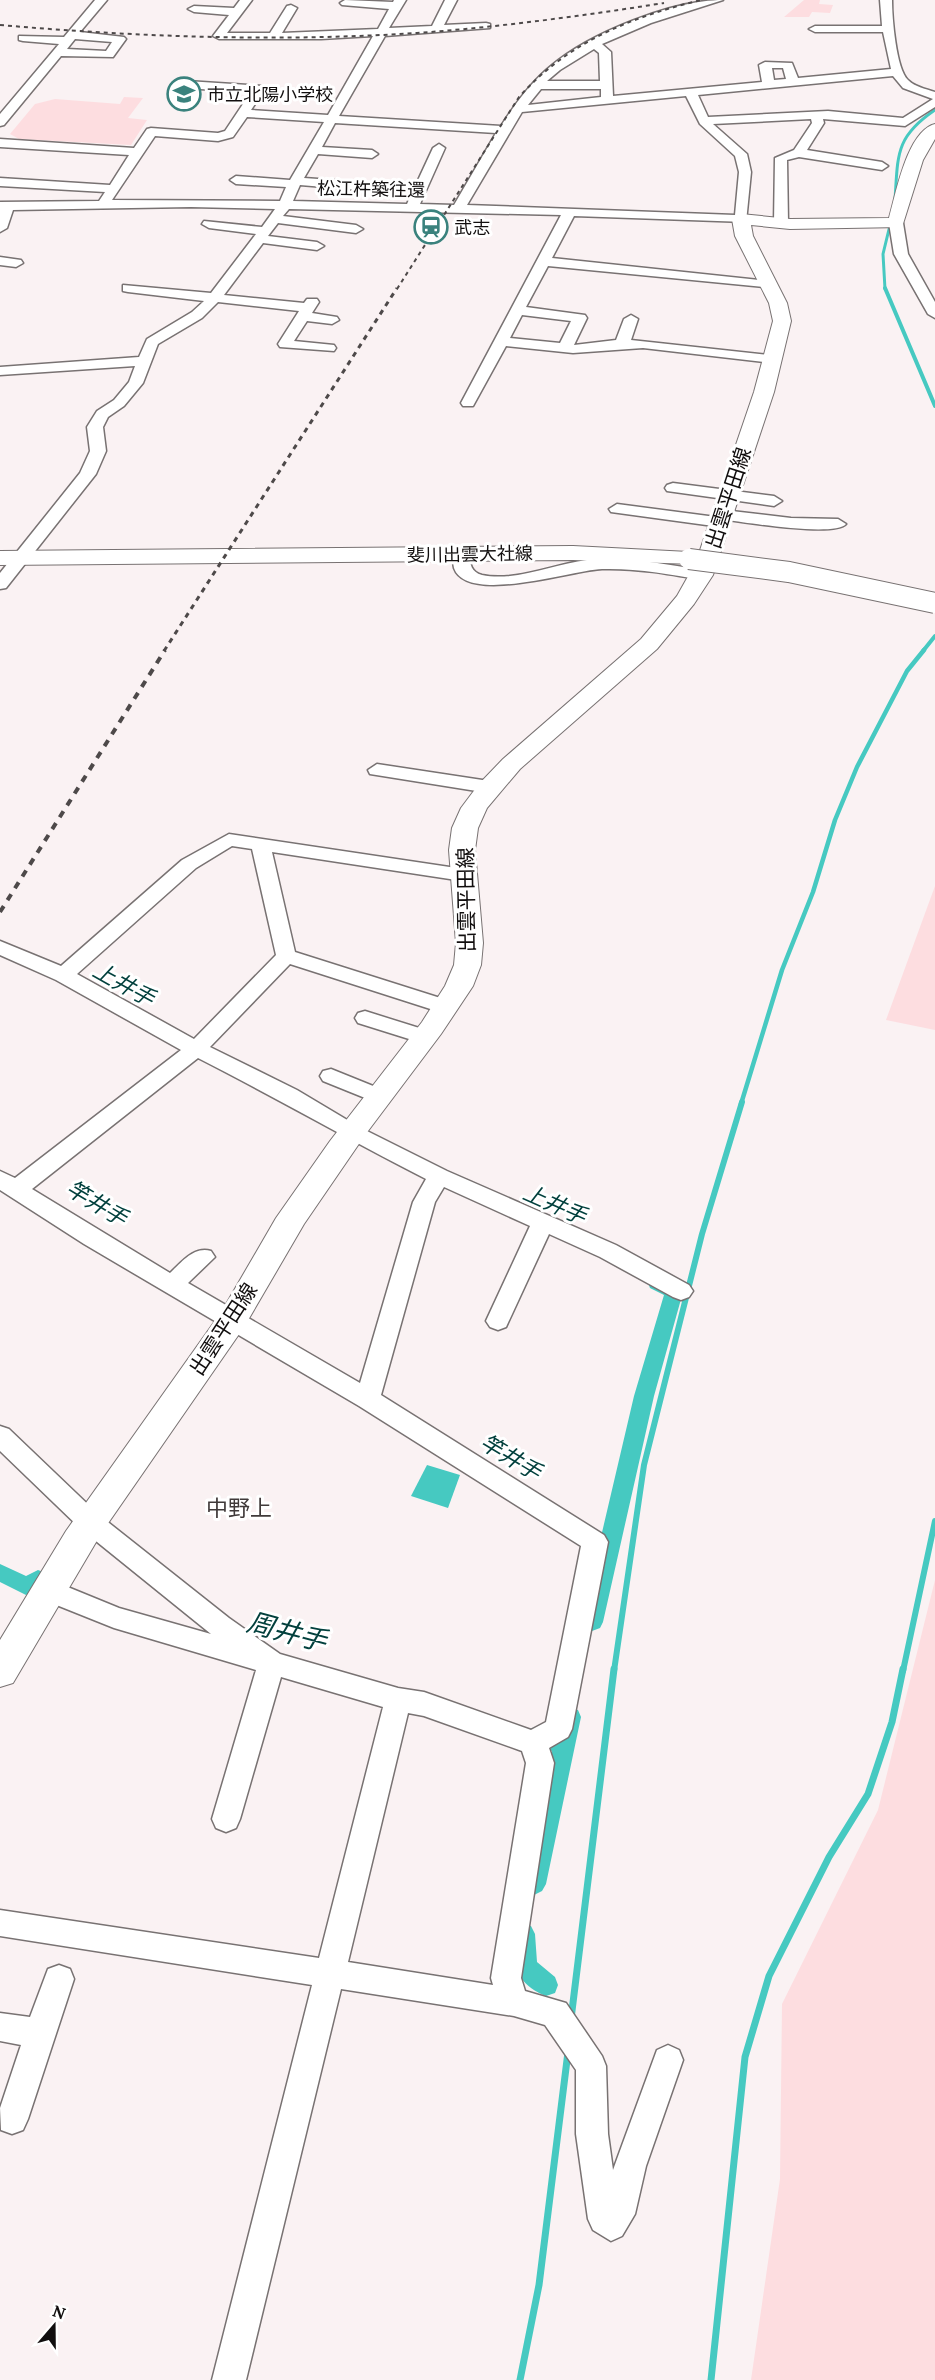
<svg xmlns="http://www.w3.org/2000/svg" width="935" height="2380" font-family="Lora,'Noto Sans JP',serif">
<rect width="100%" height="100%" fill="#faf2f3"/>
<path fill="#fddde0" d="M 804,0 L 820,0 L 819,4 L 833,5 L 830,13 L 812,12 L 809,17 L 784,17 Z
M 124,97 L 143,98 L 128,118 L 147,120 L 131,145 L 19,139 L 10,134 L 35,104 L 55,99 L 120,104 Z
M 935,886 L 935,1030 L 886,1020 Z
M 935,1580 L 935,2380 L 751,2380 L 780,2179 L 782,2004 L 878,1810 Z"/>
<path fill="#46c9c1" d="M 427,1465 L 460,1475 L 448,1508 L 411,1496 Z"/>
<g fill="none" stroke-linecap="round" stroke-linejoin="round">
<path stroke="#46c9c1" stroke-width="3" d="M 895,200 C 898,155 895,137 935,110
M 885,289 L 883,254 L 891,221"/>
<path stroke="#46c9c1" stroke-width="4" d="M 885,288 L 935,406
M 923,651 L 935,636"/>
<path stroke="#46c9c1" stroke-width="4.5" d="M 741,1104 L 782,970 L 813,892 L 835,820 L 857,767 L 907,671 L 924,650"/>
<path stroke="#46c9c1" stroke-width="6" d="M 614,1671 L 644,1465 L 702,1234 L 742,1102
M 903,1671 L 935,1521"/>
<path stroke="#46c9c1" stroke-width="7" d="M 571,2019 L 614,1669
M 520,2380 L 539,2285 L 568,2052
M 711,2380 L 745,2057 L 769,1976 L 829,1857 L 868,1794 L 892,1722 L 903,1669"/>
<path fill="#46c9c1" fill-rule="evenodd" d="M 657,1276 L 681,1287 L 683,1292 L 654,1396 L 603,1622 L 600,1628 L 592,1631 L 584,1628 L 581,1622 L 634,1396 L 664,1295 L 650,1288 L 648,1283 L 650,1278 Z
M 0,1564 L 26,1576 L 38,1570 L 64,1580 L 68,1586 L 64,1592 L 57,1595 L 40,1588 L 26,1595 L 0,1582 Z
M 570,1708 L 578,1710 L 581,1717 L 546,1884 L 542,1891 L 534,1895 L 526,1891 L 522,1884 L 552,1751 L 527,1744 L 524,1737 L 527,1730 L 535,1727 L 553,1732 L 562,1710 Z
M 523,1923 L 531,1926 L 535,1934 L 537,1962 L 555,1977 L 558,1985 L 555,1993 L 546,1996 C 518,1986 502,1955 515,1926 Z"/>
<defs>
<path id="minor" d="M 95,0 L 107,0 L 80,32 L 124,37 L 126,39 L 113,57 L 61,56 L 4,125 L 0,126 L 0,114 L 59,44 L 23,41 L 19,40 L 19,36 L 64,37 ZM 75,39 L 112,42 L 106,51 L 67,49 Z
M 240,0 L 252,0 L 227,33 L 270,33 L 287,6 L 291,5 L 297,8 L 282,33 L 378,29 L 389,9 L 342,5 L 340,3 L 345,0 L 393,2 L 394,0 L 406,0 L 389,28 L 432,26 L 445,0 L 457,0 L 444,25 L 486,23 L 490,24 L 490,28 L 385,36 L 339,116 L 501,126 C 515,104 531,82 551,66 C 590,33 672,0 723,0 L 651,23 L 602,44 L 611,52 L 613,96 L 762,82 L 759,65 L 765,62 L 792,63 L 798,78 L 891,69 L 883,32 L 815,32 L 809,29 L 815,26 L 882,26 L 880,0 L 892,0 C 892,17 896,69 908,80 C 915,87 926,89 935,92 L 935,107 L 905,126 L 823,119 L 824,123 L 807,150 L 882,162 L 888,166 L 882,170 L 799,157 L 787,160 L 788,223 L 781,227 L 774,223 L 775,158 L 794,150 L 812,123 L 811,119 L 713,124 L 747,154 L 751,172 L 746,222 L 574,216 L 552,258 L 769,281 L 776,285 L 774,288 L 548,266 L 526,307 L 585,315 L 587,318 L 574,345 L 616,340 L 624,319 L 631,315 L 638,319 L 631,340 L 778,356 L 780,359 L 778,362 L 773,363 L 643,348 L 573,353 L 506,346 L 473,406 L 463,406 L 461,403 L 561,215 L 289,209 L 283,216 L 356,225 L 363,229 L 356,233 L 278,223 L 268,236 L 317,242 L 324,246 L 317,250 L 263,243 L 224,295 L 304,303 L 307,299 L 317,299 L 319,302 L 312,313 L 337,317 L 339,320 L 332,324 L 307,321 L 294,341 L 334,345 L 336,348 L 334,351 L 280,347 L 278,344 L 299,311 L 218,302 L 202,318 L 158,344 L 143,383 L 124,406 L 108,417 L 103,427 L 106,451 L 96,474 L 6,588 L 0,589 L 0,573 L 80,473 L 90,451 L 87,427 L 97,411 L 114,400 L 129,382 L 135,366 L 0,375 L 0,367 L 139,357 L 147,339 L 192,312 L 204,301 L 128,292 L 123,291 L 123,285 L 211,293 L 256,234 L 209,228 L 202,224 L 204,221 L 262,227 L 275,209 L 191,207 L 13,210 L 7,228 L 0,232 L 0,202 L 99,201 L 105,192 L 0,186 L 0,178 L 110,185 L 129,155 L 0,147 L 0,139 L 134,148 L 147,129 L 151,128 L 218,133 L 225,131 L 251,92 L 183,88 L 183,82 L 187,81 L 263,86 L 265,89 L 251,110 L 328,115 L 373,36 L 321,39 L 219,39 L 213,36 L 229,15 L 194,12 L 188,9 L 194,6 L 234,8 ZM 594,49 L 599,53 L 600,81 L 547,81 L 560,70 ZM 772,68 L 783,68 L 786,79 L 774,80 ZM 893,76 L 903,88 L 933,99 L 903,118 L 828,111 L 708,117 L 698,95 ZM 541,89 L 601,89 L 601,97 L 528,105 ZM 686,96 L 700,124 L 735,156 L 739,172 L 735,215 L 467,205 L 522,112 ZM 247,117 L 324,122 L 290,180 L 236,176 L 230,180 L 236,184 L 286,187 L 280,201 L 112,200 L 155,136 L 218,141 L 233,137 ZM 335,123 L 496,133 L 454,205 L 420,204 L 445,148 L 439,144 L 433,148 L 407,204 L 293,201 L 300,185 L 360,190 L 366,186 L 360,182 L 304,178 L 318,154 L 372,158 L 378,154 L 372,150 L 322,147 ZM 522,315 L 571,321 L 560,343 L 510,338 Z
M 896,219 L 903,223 L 908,254 L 935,302 L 935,318 L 928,314 L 894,254 L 889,223 Z
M 0,257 L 21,260 L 23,263 L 16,267 L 0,265 Z
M 673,483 L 774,496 L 782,501 L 774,506 L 667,491 L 665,488 L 667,485 Z
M 617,504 L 716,517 L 717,512 L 723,510 L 791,518 L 838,519 L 846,524 C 835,537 748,523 728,520 L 727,525 L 721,527 L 611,512 L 609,509 Z
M 461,549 L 469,554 C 470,564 471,572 482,575 C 515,582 554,564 587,560 C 626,556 664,564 702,570 L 710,575 L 702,580 C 669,574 636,568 602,569 C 573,570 467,605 454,568 C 453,564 453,558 453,554 Z
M 377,764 L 489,781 L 498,787 L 489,793 L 370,774 L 368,770 Z
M 229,834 L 463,869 L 473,875 L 463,881 L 272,852 L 295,952 L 453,1002 L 456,1007 L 453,1012 L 446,1014 L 290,964 L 210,1047 L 297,1090 L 359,1127 L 447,1171 L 616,1245 L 689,1285 L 693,1291 L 689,1297 L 681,1300 L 673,1297 L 600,1257 L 549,1234 L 506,1327 L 498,1330 L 490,1327 L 486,1321 L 530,1226 L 444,1187 L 435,1202 L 381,1395 L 604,1535 L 608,1542 L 572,1729 L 568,1737 L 549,1748 L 554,1763 L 521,1978 L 525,1991 L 566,2003 L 602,2056 L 606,2066 L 608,2134 L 613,2170 L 657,2050 L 668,2045 L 679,2050 L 683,2060 L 646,2166 L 635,2214 L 622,2236 L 611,2241 L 593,2230 L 588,2219 L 576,2134 L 576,2070 L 545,2025 L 514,2016 L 341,1989 L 246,2380 L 212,2380 L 312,1985 L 0,1936 L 0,1910 L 319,1958 L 383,1707 L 281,1677 L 240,1819 L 236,1828 L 226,1832 L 216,1828 L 212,1819 L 256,1670 L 114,1628 L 39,1598 L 35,1590 L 39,1582 L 48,1579 L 119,1608 L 211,1634 L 81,1529 L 0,1451 L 0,1426 L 9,1429 L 99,1515 L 229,1618 L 280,1654 L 398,1688 L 424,1692 L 531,1730 L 546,1722 L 581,1546 L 359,1406 L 84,1244 L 0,1190 L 0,1171 L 15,1178 L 181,1050 L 56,980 L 0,955 L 0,941 L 61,966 L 182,860 ZM 232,846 L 252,849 L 276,955 L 194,1039 L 77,974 L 196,868 ZM 198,1058 C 275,1097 349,1140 426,1179 L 413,1202 L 360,1383 L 188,1283 L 215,1257 L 211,1251 C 194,1246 182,1262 170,1273 L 32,1189 ZM 408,1713 L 424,1716 L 522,1751 L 526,1763 L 491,1978 L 493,1985 L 348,1962 Z
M 365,1011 L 432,1032 L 436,1037 L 432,1042 L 425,1044 L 358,1023 L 355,1018 L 358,1013 Z
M 331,1069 L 388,1092 L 391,1097 L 388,1102 L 380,1104 L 323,1081 L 320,1076 L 323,1071 Z
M 59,1965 L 70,1969 L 74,1979 L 28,2119 L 23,2130 L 12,2134 L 1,2130 L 0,2108 L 21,2045 L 0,2041 L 0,2013 L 30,2017 L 48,1969 Z"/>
<path id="major" d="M 935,124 L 935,139 L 923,160 L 902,227 L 790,229 L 751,225 L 753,236 L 787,303 L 791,321 L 774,392 L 713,575 L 694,604 L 657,649 L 520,769 L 487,808 L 478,828 L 475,850 L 483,943 L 481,965 L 473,986 L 441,1034 L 365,1135 L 304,1224 L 244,1327 L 102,1532 L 13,1683 L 0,1687 L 0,1640 L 66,1531 L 222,1311 L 276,1218 L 330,1141 L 422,1022 L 445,986 L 454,965 L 456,943 L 449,850 L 452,828 L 461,808 L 479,784 L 503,759 L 641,639 L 677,596 L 695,564 L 573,560 L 0,565 L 0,551 L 573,546 L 689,552 L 698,556 L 754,392 L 773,321 L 769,303 L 735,236 L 732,219 L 741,214 L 790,219 L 889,218 C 896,194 907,131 935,124 Z"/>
</defs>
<use href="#minor" stroke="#787272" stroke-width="3"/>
<use href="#major" stroke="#787272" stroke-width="2"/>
<use href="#minor" fill="#fff" fill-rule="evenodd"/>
<use href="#major" fill="#fff" fill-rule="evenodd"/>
<path stroke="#4d4949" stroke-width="2" stroke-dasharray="4 4" stroke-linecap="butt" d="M 0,25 C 139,37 278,42 417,33 C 500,27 582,16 664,3
M 397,289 L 519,97 C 568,42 631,17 701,0"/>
<path stroke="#4d4949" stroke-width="3" stroke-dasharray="5 5" stroke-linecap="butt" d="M 164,651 L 397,288"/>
<path stroke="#4d4949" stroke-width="4" stroke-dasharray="7 7" stroke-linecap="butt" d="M 0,912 L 165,650"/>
<defs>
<path id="major-bridge" d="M 689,559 L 789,572 L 935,603"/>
</defs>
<use href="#major-bridge" stroke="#787272" stroke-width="22" stroke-linecap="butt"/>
<use href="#major-bridge" stroke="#fff" stroke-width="20"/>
</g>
<defs>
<symbol id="school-ring" viewBox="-11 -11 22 22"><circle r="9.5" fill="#fff" stroke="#3a827d" stroke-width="1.5"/><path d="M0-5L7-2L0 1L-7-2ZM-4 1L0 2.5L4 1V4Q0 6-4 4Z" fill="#3a827d"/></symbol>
<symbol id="station-ring" viewBox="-11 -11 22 22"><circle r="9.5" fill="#fff" stroke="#3a827d" stroke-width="1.5"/><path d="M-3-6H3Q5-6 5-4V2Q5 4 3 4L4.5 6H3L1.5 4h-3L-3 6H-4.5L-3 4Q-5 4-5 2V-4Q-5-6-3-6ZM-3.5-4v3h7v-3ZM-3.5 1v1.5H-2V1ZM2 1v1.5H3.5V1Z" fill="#3a827d"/></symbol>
</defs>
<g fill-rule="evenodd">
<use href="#school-ring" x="165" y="75" width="38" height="38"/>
<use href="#station-ring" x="412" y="208" width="38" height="38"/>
</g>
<g text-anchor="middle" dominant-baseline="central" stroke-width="6" stroke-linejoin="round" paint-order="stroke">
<g font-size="18" fill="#110e0e" stroke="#fff" text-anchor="start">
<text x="207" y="94">市立北陽小学校</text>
<text x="454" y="227">武志</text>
</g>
<g font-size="18" fill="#110e0e" stroke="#fff">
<text transform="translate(371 189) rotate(1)">松江杵築往還</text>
<text transform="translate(470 554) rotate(-1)">斐川出雲大社線</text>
</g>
<g font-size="21" fill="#110e0e" stroke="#fff">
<text transform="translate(728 498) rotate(-72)">出雲平田線</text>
<text transform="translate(466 900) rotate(-91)">出雲平田線</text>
<text transform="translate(223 1329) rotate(-57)">出雲平田線</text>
</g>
<g font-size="22" font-style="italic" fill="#02403d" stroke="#fff">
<text transform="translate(124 984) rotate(29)">上井手</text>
<text transform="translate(97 1203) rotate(31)">竿井手</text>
<text transform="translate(555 1204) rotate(24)">上井手</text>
<text transform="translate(511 1457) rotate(31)">竿井手</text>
</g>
<g font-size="22" fill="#403a3a" stroke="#fff">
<text x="239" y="1508">中野上</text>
</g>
<g font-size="27" font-style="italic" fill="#02403d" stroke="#fff">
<text transform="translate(287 1631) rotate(15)">周井手</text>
</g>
</g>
<g transform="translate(54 2326) rotate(20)" stroke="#ffffff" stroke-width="4.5" paint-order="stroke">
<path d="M0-4.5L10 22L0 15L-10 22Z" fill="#110e0e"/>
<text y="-9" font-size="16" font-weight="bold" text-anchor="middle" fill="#110e0e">N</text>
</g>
</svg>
